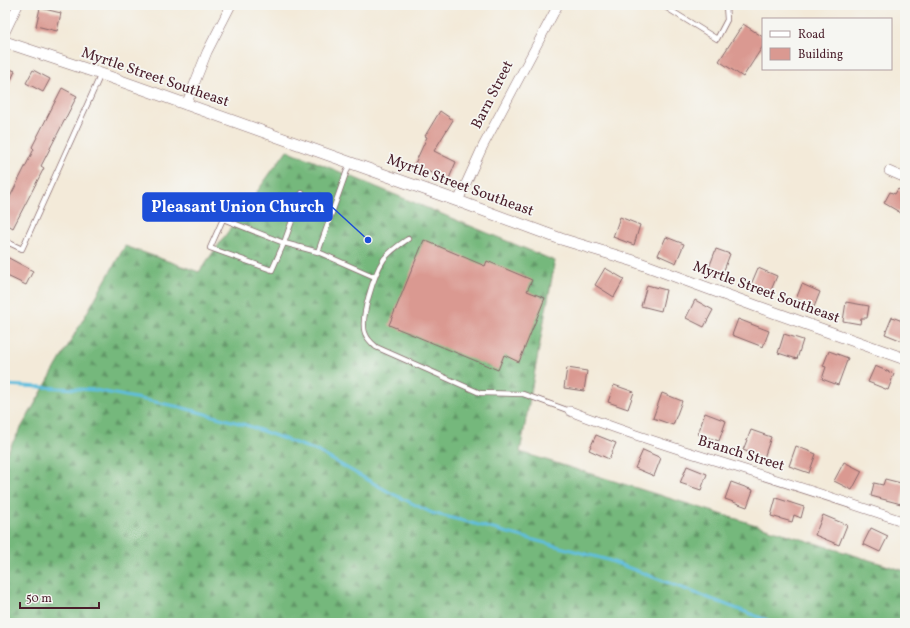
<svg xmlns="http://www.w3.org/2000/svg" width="910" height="628" font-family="Vollkorn,serif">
<defs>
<pattern id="forest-firs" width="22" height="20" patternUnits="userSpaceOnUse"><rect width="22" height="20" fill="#74b87c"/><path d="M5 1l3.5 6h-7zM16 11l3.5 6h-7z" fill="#619566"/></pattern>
</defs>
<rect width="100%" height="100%" fill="#f6f6f2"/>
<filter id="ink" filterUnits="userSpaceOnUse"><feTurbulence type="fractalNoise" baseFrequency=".025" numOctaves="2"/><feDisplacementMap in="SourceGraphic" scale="8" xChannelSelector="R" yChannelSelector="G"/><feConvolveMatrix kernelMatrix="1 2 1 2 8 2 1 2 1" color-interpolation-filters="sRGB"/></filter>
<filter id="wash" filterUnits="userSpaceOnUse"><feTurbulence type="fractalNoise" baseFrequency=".012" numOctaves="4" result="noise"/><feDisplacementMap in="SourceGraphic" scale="16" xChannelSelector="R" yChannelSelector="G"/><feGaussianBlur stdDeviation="0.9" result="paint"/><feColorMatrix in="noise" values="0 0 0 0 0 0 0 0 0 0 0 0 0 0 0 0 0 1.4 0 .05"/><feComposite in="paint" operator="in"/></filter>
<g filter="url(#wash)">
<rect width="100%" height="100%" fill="#f3ead9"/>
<path fill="url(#forest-firs)" stroke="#5f6c54" d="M 287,150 L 555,261 L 520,452 L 905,571 L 905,623 L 5,623 L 5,456 L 125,246 L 199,272 Z"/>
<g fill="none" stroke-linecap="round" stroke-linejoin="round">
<path stroke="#5fbede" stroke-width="3" d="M 5,385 L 95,390 L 180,407 L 246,425 L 317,451 L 389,492 L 432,513 L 464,521 L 608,560 L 775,623"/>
</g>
<g id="blocks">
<path fill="#da9991" d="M 40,8 L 61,13 L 57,31 L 36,26 Z
M 743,24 L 763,37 L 763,46 L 743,77 L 719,61 Z
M 5,67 L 15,71 L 5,94 Z
M 33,70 L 50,79 L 43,92 L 26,83 Z
M 62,88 L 77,96 L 41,166 L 44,168 L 13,228 L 5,223 L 5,207 L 34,149 L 32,147 Z
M 440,111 L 453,120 L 434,151 L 456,162 L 448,181 L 423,169 L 421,174 L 412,170 L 427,137 L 425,136 Z
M 898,189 L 905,193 L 905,206 L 901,213 L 884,203 L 890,192 L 895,194 Z
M 620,217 L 640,225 L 634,245 L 613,237 Z
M 666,237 L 684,244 L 676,263 L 658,255 Z
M 424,240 L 485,266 L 487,261 L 532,280 L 527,291 L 545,298 L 519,362 L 504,355 L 498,370 L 389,325 Z
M 716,249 L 730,254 L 721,278 L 707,273 Z
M 5,256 L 33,271 L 26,285 L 5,275 Z
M 605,268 L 624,279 L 614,297 L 595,285 Z
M 758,268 L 777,276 L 769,295 L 750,287 Z
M 802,284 L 820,292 L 814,307 L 796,299 Z
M 647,285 L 666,290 L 661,311 L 641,306 Z
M 695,300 L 713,310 L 704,327 L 686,318 Z
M 846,302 L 869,306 L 867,318 L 861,318 L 860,324 L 843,321 Z
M 892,317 L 905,322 L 905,342 L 885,334 Z
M 738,319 L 769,331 L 763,347 L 732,335 Z
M 784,334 L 803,340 L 797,359 L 778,353 Z
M 829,351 L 848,358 L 838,385 L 822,379 L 826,367 L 823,366 Z
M 875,366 L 894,374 L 888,390 L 868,382 Z
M 567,368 L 587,371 L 584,391 L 564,388 Z
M 614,385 L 634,392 L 628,409 L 608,402 Z
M 662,393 L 682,401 L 673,425 L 653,418 Z
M 705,413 L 726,421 L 719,441 L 698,434 Z
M 751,430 L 771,437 L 764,458 L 743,450 Z
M 596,435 L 616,443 L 609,459 L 589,450 Z
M 796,446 L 816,454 L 809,473 L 789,466 Z
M 643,450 L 661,458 L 654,476 L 635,468 Z
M 844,462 L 862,471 L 852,490 L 834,481 Z
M 687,466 L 707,474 L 701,490 L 680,483 Z
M 885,479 L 905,484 L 901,504 L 871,496 L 874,483 L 883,485 Z
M 731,482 L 753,490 L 747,507 L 725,499 Z
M 776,498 L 804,507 L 801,518 L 794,515 L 792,522 L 771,516 Z
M 823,515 L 847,525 L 839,545 L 815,535 Z
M 871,528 L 888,536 L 880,552 L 863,544 Z"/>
</g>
</g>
<g filter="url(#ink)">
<use href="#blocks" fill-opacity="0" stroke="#856668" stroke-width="1"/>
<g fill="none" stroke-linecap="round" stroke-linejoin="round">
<defs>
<path id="service" d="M 662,5 L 717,39 L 727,20 L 726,5
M 302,193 L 284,243 L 272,270 L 210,248 L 223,219 L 284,243 L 318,252 L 375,277
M 408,239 C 399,245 391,250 384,259 C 375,272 358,321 366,335 C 368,340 373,344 376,347 L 480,393 L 523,394 L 570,411
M 5,241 L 22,249 L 101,74
M 318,252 L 350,162"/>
<path id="minor" d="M 5,32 L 18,5
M 186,105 L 207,52 L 231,5
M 889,171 L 905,178
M 458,201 L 483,146 L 558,5
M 570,411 C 620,431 671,447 723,463 C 784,482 844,501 905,522"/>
<path id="tertiary" d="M 5,42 L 104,75 L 458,201 L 561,239 L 634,261 L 756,306 L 905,359"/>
</defs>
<use href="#service" stroke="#856668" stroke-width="6"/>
<use href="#minor" stroke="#856668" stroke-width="10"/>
<use href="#tertiary" stroke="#856668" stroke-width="12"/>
<use href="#service" stroke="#fff" stroke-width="4.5"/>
<use href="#minor" stroke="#fff" stroke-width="9"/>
<use href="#tertiary" stroke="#fff" stroke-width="11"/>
</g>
</g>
<g text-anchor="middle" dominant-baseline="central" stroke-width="3.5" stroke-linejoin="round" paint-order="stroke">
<g font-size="15" fill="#4a1f2b" stroke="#f6f6f2">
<text transform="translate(155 78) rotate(19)">Myrtle Street Southeast</text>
<text transform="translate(493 95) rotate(-63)">Barn Street</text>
<text transform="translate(460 186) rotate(20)">Myrtle Street Southeast</text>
<text transform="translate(766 293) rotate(20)">Myrtle Street Southeast</text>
<text transform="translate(741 454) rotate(17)">Branch Street</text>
</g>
</g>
<path fill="none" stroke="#1d4ed8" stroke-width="1.5" d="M368 240L332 207"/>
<circle fill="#1d4ed8" stroke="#f6f6f2" stroke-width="1.5" cx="368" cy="240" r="4"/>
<rect fill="#1d4ed8" stroke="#1d4ed8" stroke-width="1.5" x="143" y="193" width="189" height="28" rx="4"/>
<g font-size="16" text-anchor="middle" font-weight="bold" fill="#fff">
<text x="238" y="212">Pleasant Union Church</text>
</g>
<rect width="910" height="628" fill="none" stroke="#f6f6f2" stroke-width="20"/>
<rect x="762" y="18" width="130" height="52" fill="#f6f6f2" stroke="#b1a0a2"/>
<rect x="770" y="31" width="20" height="6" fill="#ffffff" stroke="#b1a0a2"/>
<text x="798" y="38" font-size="12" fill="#4a1f2b">Road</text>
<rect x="770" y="48" width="20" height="12" fill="#da9991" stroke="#b1a0a2"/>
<text x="798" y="58" font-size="12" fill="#4a1f2b">Building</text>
<path d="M20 602v6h79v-6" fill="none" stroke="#4a1f2b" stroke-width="2"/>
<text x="26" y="602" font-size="12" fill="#4a1f2b" stroke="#f6f6f2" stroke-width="3" paint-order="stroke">50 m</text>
</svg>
